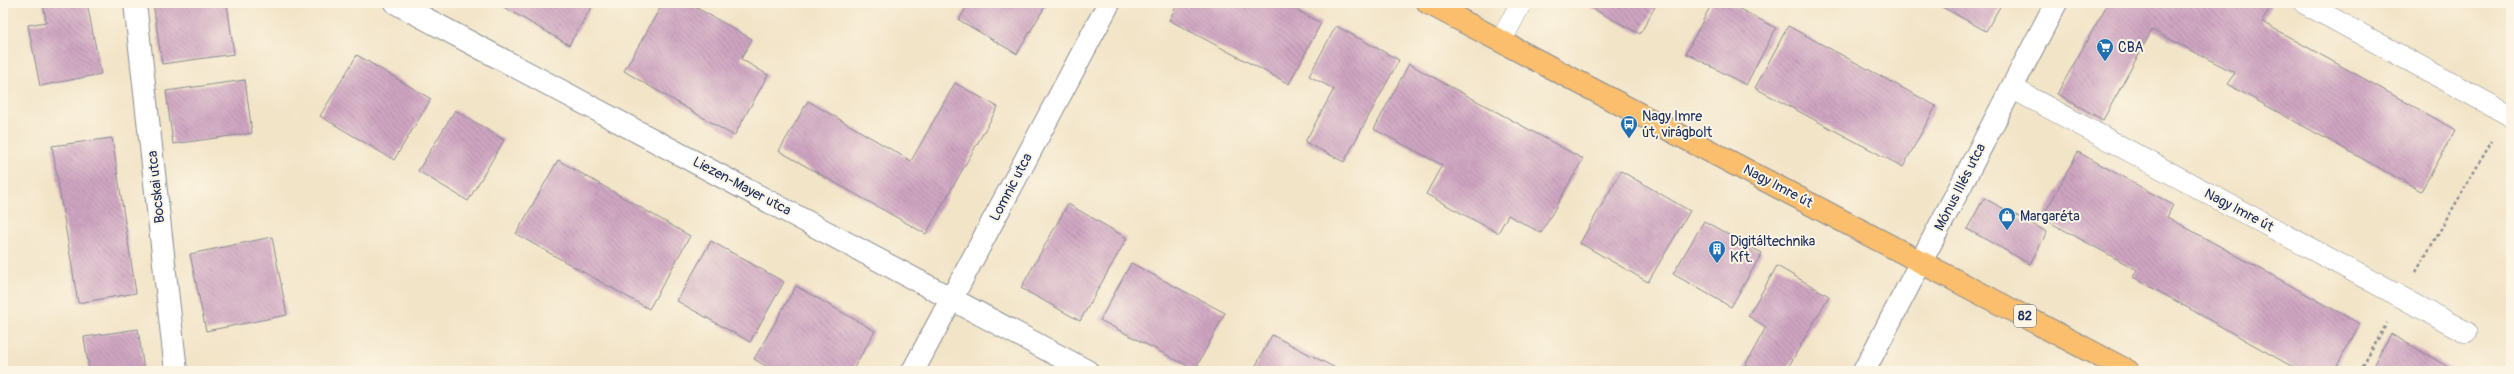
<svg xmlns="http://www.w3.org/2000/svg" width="2514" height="374" font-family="Pangolin,sans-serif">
<defs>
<pattern id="building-back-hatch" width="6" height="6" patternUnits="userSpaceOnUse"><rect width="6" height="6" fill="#cfa5c1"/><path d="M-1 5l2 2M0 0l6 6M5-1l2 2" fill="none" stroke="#a787a0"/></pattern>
</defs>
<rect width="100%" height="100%" fill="#fcf5e5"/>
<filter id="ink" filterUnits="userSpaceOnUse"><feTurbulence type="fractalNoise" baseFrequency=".025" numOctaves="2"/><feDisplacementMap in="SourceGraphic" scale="8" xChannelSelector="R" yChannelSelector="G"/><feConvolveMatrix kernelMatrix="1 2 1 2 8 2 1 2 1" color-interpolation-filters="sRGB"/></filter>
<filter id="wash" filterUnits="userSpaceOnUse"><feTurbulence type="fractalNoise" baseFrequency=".012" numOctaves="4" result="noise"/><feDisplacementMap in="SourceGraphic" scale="16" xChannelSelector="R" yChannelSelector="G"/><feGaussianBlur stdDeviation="0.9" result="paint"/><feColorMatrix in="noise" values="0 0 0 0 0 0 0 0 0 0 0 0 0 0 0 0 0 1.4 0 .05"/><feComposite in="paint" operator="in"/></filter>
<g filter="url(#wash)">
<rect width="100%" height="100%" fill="#f2e4c7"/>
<g id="blocks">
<path fill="url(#building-back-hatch)" d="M 43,3 L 87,3 L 101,74 L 40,86 L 28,25 L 46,22 Z
M 153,3 L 227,3 L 234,54 L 162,64 Z
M 497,3 L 594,3 L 569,45 Z
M 663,3 L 688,3 L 752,39 L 741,59 L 768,75 L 734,136 L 624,71 Z
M 969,3 L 1047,3 L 1017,54 L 959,20 Z
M 1178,3 L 1284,3 L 1321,23 L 1289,84 L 1169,20 Z
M 1582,3 L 1657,3 L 1640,34 Z
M 1712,3 L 1728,3 L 1776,28 L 1746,85 L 1686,53 Z
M 1935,3 L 2002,3 L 1986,31 Z
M 2108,3 L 2267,3 L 2271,5 L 2262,22 L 2456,130 L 2421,191 L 2227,84 L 2235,73 L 2152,30 L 2103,120 L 2057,94 Z
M 1336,26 L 1399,60 L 1344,162 L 1305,142 L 1334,89 L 1309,76 Z
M 1788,26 L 1936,106 L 1903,167 L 1755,88 Z
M 357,55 L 431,99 L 394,160 L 320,116 Z
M 1409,64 L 1583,159 L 1541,233 L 1508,215 L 1498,233 L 1426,194 L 1442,165 L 1374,129 Z
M 245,80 L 252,133 L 173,144 L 166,91 Z
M 955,83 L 998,107 L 926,234 L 779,151 L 808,101 L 911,161 Z
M 455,110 L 504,140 L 468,201 L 418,171 Z
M 112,138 L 136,293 L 78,303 L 52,146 Z
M 2078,152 L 2173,205 L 2167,217 L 2360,324 L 2334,371 L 2300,371 L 2133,277 L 2137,270 L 2042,218 Z
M 558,160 L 690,236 L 649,309 L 516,234 Z
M 1621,171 L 1690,211 L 1648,282 L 1580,243 Z
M 1984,198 L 2047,232 L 2030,264 L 1967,229 Z
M 1068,204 L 1127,238 L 1080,321 L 1021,288 Z
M 1704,221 L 1762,253 L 1731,307 L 1673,274 Z
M 272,237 L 287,315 L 206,331 L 190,254 Z
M 711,241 L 784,282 L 750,342 L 677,301 Z
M 1131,263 L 1225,313 L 1195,370 L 1100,320 Z
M 1777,266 L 1829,296 L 1786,371 L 1742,371 L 1766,327 L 1748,316 Z
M 796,286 L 875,331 L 852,371 L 774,371 L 754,359 Z
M 138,329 L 144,371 L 89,371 L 84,337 Z
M 2391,334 L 2455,371 L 2370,371 Z
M 1272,335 L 1324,362 L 1341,371 L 1253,371 Z"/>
</g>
</g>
<g filter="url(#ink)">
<use href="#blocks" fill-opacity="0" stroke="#868a92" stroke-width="1"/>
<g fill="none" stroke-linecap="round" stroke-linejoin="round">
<defs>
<path id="service" d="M 2304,3 L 2511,116
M 1501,41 L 1521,3
M 2012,88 L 2466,332"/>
<path id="minor" d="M 135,3 L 176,371
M 396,3 L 1087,371
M 913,371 L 1109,3
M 1864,371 L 2056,3"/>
<path id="primary" d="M 1428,3 L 2128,371"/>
</defs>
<use href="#service" stroke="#868a92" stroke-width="22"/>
<use href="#minor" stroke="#868a92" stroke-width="24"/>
<use href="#primary" stroke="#868a92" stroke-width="24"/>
<path stroke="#868a92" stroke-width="2.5" stroke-dasharray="3 3" stroke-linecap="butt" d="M 2416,272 L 2492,141
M 2360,371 L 2387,323"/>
<use href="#service" stroke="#fff" stroke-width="21"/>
<use href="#minor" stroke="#fff" stroke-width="22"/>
<use href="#primary" stroke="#fabe6d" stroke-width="22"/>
</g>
</g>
<defs>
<symbol id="supermarket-pin" viewBox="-11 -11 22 30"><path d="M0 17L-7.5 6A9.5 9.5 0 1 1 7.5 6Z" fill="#1f6fb2" stroke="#fcf5e5"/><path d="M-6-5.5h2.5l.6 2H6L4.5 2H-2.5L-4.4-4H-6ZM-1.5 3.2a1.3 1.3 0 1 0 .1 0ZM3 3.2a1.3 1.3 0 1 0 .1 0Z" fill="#fff"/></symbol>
<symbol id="bus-pin" viewBox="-11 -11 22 30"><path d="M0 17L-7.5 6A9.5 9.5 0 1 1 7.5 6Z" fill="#1f6fb2" stroke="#fcf5e5"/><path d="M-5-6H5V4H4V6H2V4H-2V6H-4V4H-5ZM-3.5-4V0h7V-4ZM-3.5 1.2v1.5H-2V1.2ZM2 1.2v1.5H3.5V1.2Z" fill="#fff"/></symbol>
<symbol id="shop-pin" viewBox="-11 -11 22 30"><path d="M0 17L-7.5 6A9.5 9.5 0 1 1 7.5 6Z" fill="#1f6fb2" stroke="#fcf5e5"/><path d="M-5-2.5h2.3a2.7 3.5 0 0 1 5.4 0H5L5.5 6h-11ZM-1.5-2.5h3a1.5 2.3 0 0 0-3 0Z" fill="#fff"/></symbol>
<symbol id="building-pin" viewBox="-11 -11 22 30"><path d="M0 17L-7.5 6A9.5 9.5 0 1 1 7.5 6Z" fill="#1f6fb2" stroke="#fcf5e5"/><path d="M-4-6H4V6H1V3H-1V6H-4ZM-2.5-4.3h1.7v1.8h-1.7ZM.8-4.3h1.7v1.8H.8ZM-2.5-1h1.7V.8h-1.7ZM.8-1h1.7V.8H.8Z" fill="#fff"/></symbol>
</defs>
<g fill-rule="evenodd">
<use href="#supermarket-pin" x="2095" y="37" width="20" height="27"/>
<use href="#bus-pin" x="1619" y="114" width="20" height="27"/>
<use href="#shop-pin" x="1997" y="206" width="20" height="27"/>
<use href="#building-pin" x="1707" y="239" width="20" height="27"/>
</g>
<g text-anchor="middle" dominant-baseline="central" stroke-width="4" stroke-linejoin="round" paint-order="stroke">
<rect fill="#fcf5e5" stroke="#5e6a86" stroke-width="1" x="2014" y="305" width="22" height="22" rx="3"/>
<g font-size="13" font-weight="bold" fill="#1b2f5e">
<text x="2025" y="316">82</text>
</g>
<g font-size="14" fill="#1b2f5e" stroke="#fcf5e5" text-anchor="start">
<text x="2118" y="47">CBA</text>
<text x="1642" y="116">Nagy Imre<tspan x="1642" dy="16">út, virágbolt</tspan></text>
<text x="2020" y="216">Margaréta</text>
<text x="1730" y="241">Digitáltechnika<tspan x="1730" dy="16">Kft.</tspan></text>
</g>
<g font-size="14" fill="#1b2f5e" stroke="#fcf5e5">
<text transform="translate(742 186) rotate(28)">Liezen-Mayer utca</text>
<text transform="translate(1778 186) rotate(28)">Nagy Imre út</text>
<text transform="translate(156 187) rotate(-96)">Bocskai utca</text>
<text transform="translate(1011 187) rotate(-62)">Lomnic utca</text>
<text transform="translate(1960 187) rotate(-63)">Mónus Illés utca</text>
<text transform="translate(2239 210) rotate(28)">Nagy Imre út</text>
</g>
</g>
<rect width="2514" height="374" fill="none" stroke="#fcf5e5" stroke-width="16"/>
</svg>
